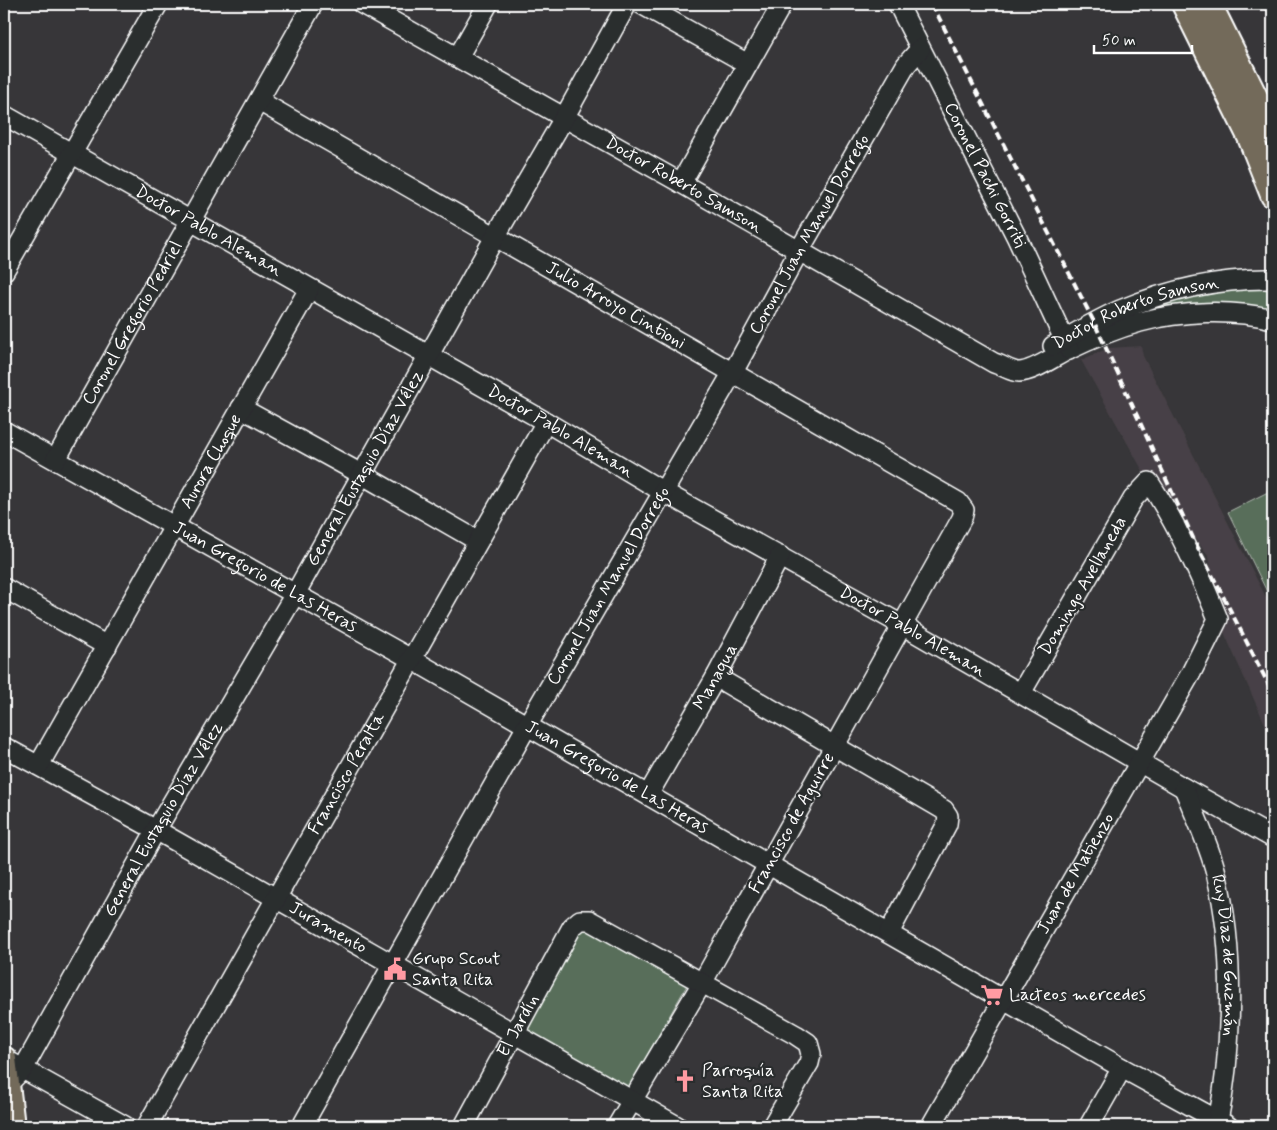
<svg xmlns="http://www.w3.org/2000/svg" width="1277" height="1130" font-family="Mynerve,sans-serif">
<rect width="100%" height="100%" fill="#373639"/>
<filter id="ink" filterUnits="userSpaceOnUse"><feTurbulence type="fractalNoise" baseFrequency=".02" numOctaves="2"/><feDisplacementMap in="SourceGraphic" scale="10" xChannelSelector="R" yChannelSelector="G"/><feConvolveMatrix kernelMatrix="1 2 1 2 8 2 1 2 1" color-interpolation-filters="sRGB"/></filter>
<g filter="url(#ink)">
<path fill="#474146" d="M 1141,346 L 1143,356 L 1273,611 L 1273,742 L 1218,619 L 1209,556 L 1149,482 L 1081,360 L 1109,348 Z"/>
<path fill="#586e5a" stroke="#acb6ac" d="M 1248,289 L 1273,290 L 1273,307 L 1228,305 L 1155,310 L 1154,307 L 1212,292 Z
M 1272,490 L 1273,492 L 1273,604 L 1228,512 Z
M 584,926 L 687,985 L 628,1089 L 522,1028 Z"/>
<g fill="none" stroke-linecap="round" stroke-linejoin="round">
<defs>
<g id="minor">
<path id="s1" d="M 362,4 L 681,183 L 994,363 C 1002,365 1011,372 1019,372 C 1033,372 1055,356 1068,350 C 1091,339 1115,329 1140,322 C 1181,311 1231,309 1273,319"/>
<path d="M 641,4 L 748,64"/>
<path id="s2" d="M 898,4 L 1017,238 L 1069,350"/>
<path d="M 458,57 L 488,4"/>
<path id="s3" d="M 259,101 L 958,502 L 964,510 L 962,518 L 702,983 L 617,1126"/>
<path id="s4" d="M 4,115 L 546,422 L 662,491 L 902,625 L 1184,788 L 1273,838"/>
<path d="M 681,183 L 782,4"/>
<path d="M 4,271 L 158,4"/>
<path id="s5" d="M 1053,346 C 1075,333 1097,320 1120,310 C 1168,290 1222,278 1273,279"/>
<path d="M 241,408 L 363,475 L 478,541"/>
<path id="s6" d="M 4,431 L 413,660 L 1122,1068 L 1228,1126"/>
<path id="s7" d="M 56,459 L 313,4"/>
<path d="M 4,588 L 107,646"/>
<path d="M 716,677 L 944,810 L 948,816 L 947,824 L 889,933"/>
<path id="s8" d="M 4,747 L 156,830 L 677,1126"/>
<path id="s9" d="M 39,765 L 309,289"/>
<path id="s10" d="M 1184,788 C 1195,816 1209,844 1216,873 C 1235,948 1233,1051 1217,1126"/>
<path id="s11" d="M 648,795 L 716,677 L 780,556"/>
<path d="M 12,1063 L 125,1126"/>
<path id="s12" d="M 7,1085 L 23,1069 L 156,830 L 295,594 L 495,237 L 564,118 L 627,4"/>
<path id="s13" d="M 147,1126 L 546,422"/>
<path id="s14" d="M 302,1126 L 527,726 L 733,372 L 799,251 L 906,65 L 920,49"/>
<path id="s15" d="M 464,1126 L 572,927 L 580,920 L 589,920 L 796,1035 L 808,1043 L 811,1054 L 809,1063 L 772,1126"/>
<path id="s16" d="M 931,1126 L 1191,673 L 1218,619 C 1199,572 1177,524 1149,482 L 1133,499 L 1021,693"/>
<path d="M 1089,1126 L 1122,1068"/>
</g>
<path id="major" d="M 1184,4 L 1250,137 L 1273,195
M 1209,4 L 1273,133
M 4,1059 L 12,1126"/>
</defs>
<use href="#minor" stroke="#fff" stroke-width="22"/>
<use href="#major" stroke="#fff" stroke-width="28"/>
<use href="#minor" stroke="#2a2d2e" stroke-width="19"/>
<use href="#major" stroke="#736b5a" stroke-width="24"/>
<path stroke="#fff" stroke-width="4" stroke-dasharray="8 4" stroke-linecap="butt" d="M 932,4 L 1094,322 L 1194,540 L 1273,693"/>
</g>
</g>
<defs>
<symbol id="civic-bare" viewBox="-9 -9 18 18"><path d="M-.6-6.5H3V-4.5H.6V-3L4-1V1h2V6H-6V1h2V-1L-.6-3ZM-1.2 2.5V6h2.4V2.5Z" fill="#ff9aa2" stroke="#2a2d2e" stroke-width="2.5" paint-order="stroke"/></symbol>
<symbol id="supermarket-bare" viewBox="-9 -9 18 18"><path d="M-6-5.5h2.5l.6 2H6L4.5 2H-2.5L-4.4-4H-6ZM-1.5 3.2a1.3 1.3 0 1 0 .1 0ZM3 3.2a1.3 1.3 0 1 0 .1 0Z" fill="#ff9aa2" stroke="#2a2d2e" stroke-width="2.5" paint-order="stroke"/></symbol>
<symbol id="church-bare" viewBox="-9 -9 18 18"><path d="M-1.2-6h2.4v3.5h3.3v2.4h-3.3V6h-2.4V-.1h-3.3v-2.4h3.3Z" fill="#ff9aa2" stroke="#2a2d2e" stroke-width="2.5" paint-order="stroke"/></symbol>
</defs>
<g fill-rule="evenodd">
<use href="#civic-bare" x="379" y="953" width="32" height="32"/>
<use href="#supermarket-bare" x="976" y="979" width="32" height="32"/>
<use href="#church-bare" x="669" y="1065" width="32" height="32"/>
</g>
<g text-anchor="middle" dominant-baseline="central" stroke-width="4.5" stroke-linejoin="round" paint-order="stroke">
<g font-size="18" fill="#fff" stroke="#2a2d2e">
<text stroke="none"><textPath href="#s2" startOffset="192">Coronel Pachi Gorriti</textPath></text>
<text stroke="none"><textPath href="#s1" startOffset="369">Doctor Roberto Samson</textPath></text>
<text stroke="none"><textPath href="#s4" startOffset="235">Doctor Pablo Aleman</textPath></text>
<text stroke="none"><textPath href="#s14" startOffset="1026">Coronel Juan Manuel Dorrego</textPath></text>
<text stroke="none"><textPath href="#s3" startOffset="411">Julio Arroyo Cintioni</textPath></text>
<text stroke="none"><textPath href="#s5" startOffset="90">Doctor Roberto Samson</textPath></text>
<text stroke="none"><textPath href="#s7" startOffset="156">Coronel Gregorio Pedriel</textPath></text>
<text stroke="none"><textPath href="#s4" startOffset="640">Doctor Pablo Aleman</textPath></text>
<text stroke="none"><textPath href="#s9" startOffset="349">Aurora Choque</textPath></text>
<text stroke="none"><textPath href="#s12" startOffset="714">General Eustaquio Díaz Vélez</textPath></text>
<text stroke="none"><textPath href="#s6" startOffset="299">Juan Gregorio de Las Heras</textPath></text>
<text stroke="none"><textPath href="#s14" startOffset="621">Coronel Juan Manuel Dorrego</textPath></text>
<text transform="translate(1083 586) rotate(-60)">Domingo Avellaneda</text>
<text stroke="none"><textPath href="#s4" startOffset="1045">Doctor Pablo Aleman</textPath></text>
<text stroke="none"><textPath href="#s11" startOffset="136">Managua</textPath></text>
<text stroke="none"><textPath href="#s13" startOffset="405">Francisco Peralta</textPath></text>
<text stroke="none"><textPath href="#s6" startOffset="704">Juan Gregorio de Las Heras</textPath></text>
<text stroke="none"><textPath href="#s12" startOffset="309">General Eustaquio Díaz Vélez</textPath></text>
<text transform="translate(792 823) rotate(-61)">Francisco de Aguirre</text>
<text stroke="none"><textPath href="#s16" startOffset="291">Juan de Matienzo</textPath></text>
<text stroke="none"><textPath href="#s8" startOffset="371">Juramento</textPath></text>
<text stroke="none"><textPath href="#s10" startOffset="174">Ruy Díaz de Guzmán</textPath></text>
<text stroke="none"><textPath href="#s15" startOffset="114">El Jardín</textPath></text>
</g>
<g font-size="18" fill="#fff" stroke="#2a2d2e" text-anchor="start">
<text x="412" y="959">Grupo Scout<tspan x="412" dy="21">Santa Rita</tspan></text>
<text x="1009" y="995">Lacteos mercedes</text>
<text x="702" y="1071">Parroquía<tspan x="702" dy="21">Santa Rita</tspan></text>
</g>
</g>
<rect width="1277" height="1130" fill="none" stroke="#2a2d2e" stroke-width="20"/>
<rect x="10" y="10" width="1257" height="1110" fill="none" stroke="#fff" stroke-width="2" filter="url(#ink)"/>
<path d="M1094 45v8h98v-8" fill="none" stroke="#ffffff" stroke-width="2.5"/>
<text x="1102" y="45" font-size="15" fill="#ffffff" stroke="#2a2d2e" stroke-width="4" paint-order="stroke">50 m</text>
</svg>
